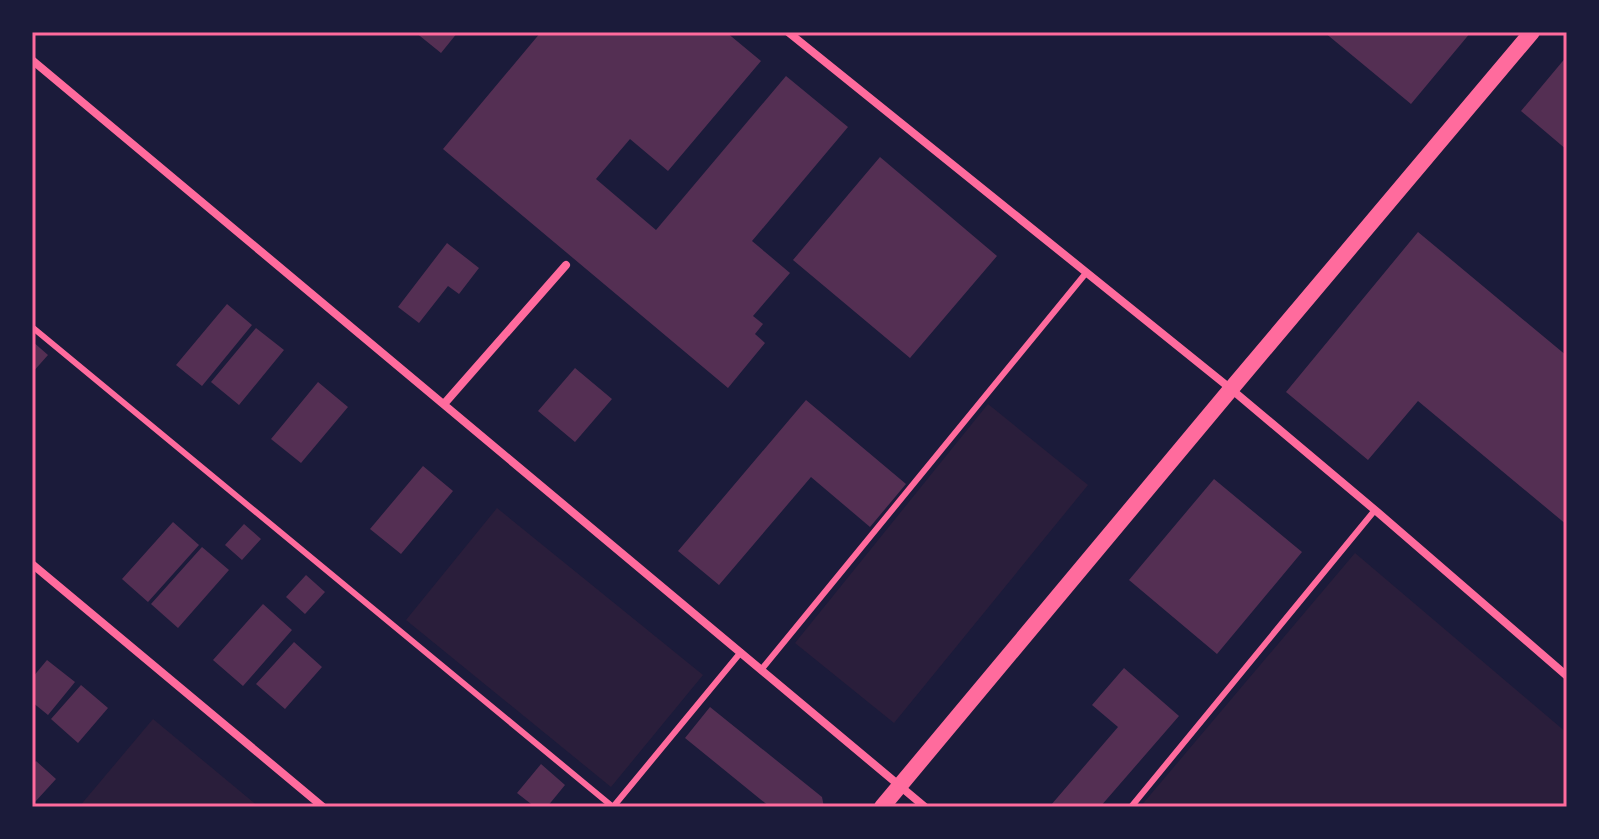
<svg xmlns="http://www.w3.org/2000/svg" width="1599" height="839" font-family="'Nunito Sans',sans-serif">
<rect width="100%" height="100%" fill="#1b1b3a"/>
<path fill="#2a1e3b" d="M 988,404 L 1088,485 L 894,723 L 795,643 Z
M 497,508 L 703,675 L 611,787 L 406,620 Z
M 1355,553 L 1567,733 L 1567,807 L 1140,807 Z
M 153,719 L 259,807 L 79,807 Z"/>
<path fill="#542f53" d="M 415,32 L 458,32 L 441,53 Z
M 541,32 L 726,32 L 761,61 L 668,171 L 630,139 L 596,179 L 656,230 L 786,76 L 848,127 L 752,241 L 790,273 L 753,316 L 763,324 L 755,334 L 765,343 L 728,388 L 443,149 Z
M 1324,32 L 1471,32 L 1411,104 Z
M 1567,56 L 1567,150 L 1521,111 Z
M 880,157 L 997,256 L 910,358 L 793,260 Z
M 1418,232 L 1567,356 L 1567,525 L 1418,401 L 1368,460 L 1286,392 Z
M 447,243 L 479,268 L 459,294 L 448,286 L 419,323 L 398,307 Z
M 227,304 L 252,325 L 202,386 L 176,365 Z
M 256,328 L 284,350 L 239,405 L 211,382 Z
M 32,341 L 48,355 L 32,373 Z
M 575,368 L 612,399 L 575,442 L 538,411 Z
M 318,382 L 348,407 L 301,463 L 271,439 Z
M 806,400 L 906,484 L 870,527 L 811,477 L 719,585 L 678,551 Z
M 423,466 L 453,491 L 401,554 L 370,529 Z
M 1214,479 L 1302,552 L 1217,654 L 1129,580 Z
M 173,522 L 199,545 L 148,602 L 122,579 Z
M 244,524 L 261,539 L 242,560 L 225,545 Z
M 202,547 L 229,570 L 178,628 L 151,604 Z
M 306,575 L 325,592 L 305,614 L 286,597 Z
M 263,604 L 292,630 L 243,686 L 213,660 Z
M 294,642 L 322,667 L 285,709 L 256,684 Z
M 47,660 L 75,682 L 48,715 L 32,702 L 32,678 Z
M 1124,668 L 1179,716 L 1100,807 L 1053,807 L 1051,805 L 1118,727 L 1092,705 Z
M 81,685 L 108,708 L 78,743 L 51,719 Z
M 710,707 L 822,797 L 824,807 L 770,807 L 685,738 Z
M 36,761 L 56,779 L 35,802 L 32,799 L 32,765 Z
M 541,764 L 565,785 L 547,807 L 535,807 L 517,793 Z"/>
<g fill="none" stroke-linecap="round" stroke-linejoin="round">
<path stroke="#ff6b9d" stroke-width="6" d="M 32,327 L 613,807
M 761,670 L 1086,273
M 613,807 L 741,652
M 1131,807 L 1375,510"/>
<path stroke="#ff6b9d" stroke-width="8" d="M 788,32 L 1231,389 L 1375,510 L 1567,676
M 32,60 L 925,807
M 444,404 L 566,265
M 32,564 L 323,807"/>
<path stroke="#ff6b9d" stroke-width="16" d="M 882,807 L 1231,389 L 1532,32"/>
</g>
<rect width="1599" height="839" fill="none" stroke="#1b1b3a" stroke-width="68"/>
<rect x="34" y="34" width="1531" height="771" fill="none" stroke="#ff6b9d" stroke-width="3"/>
</svg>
